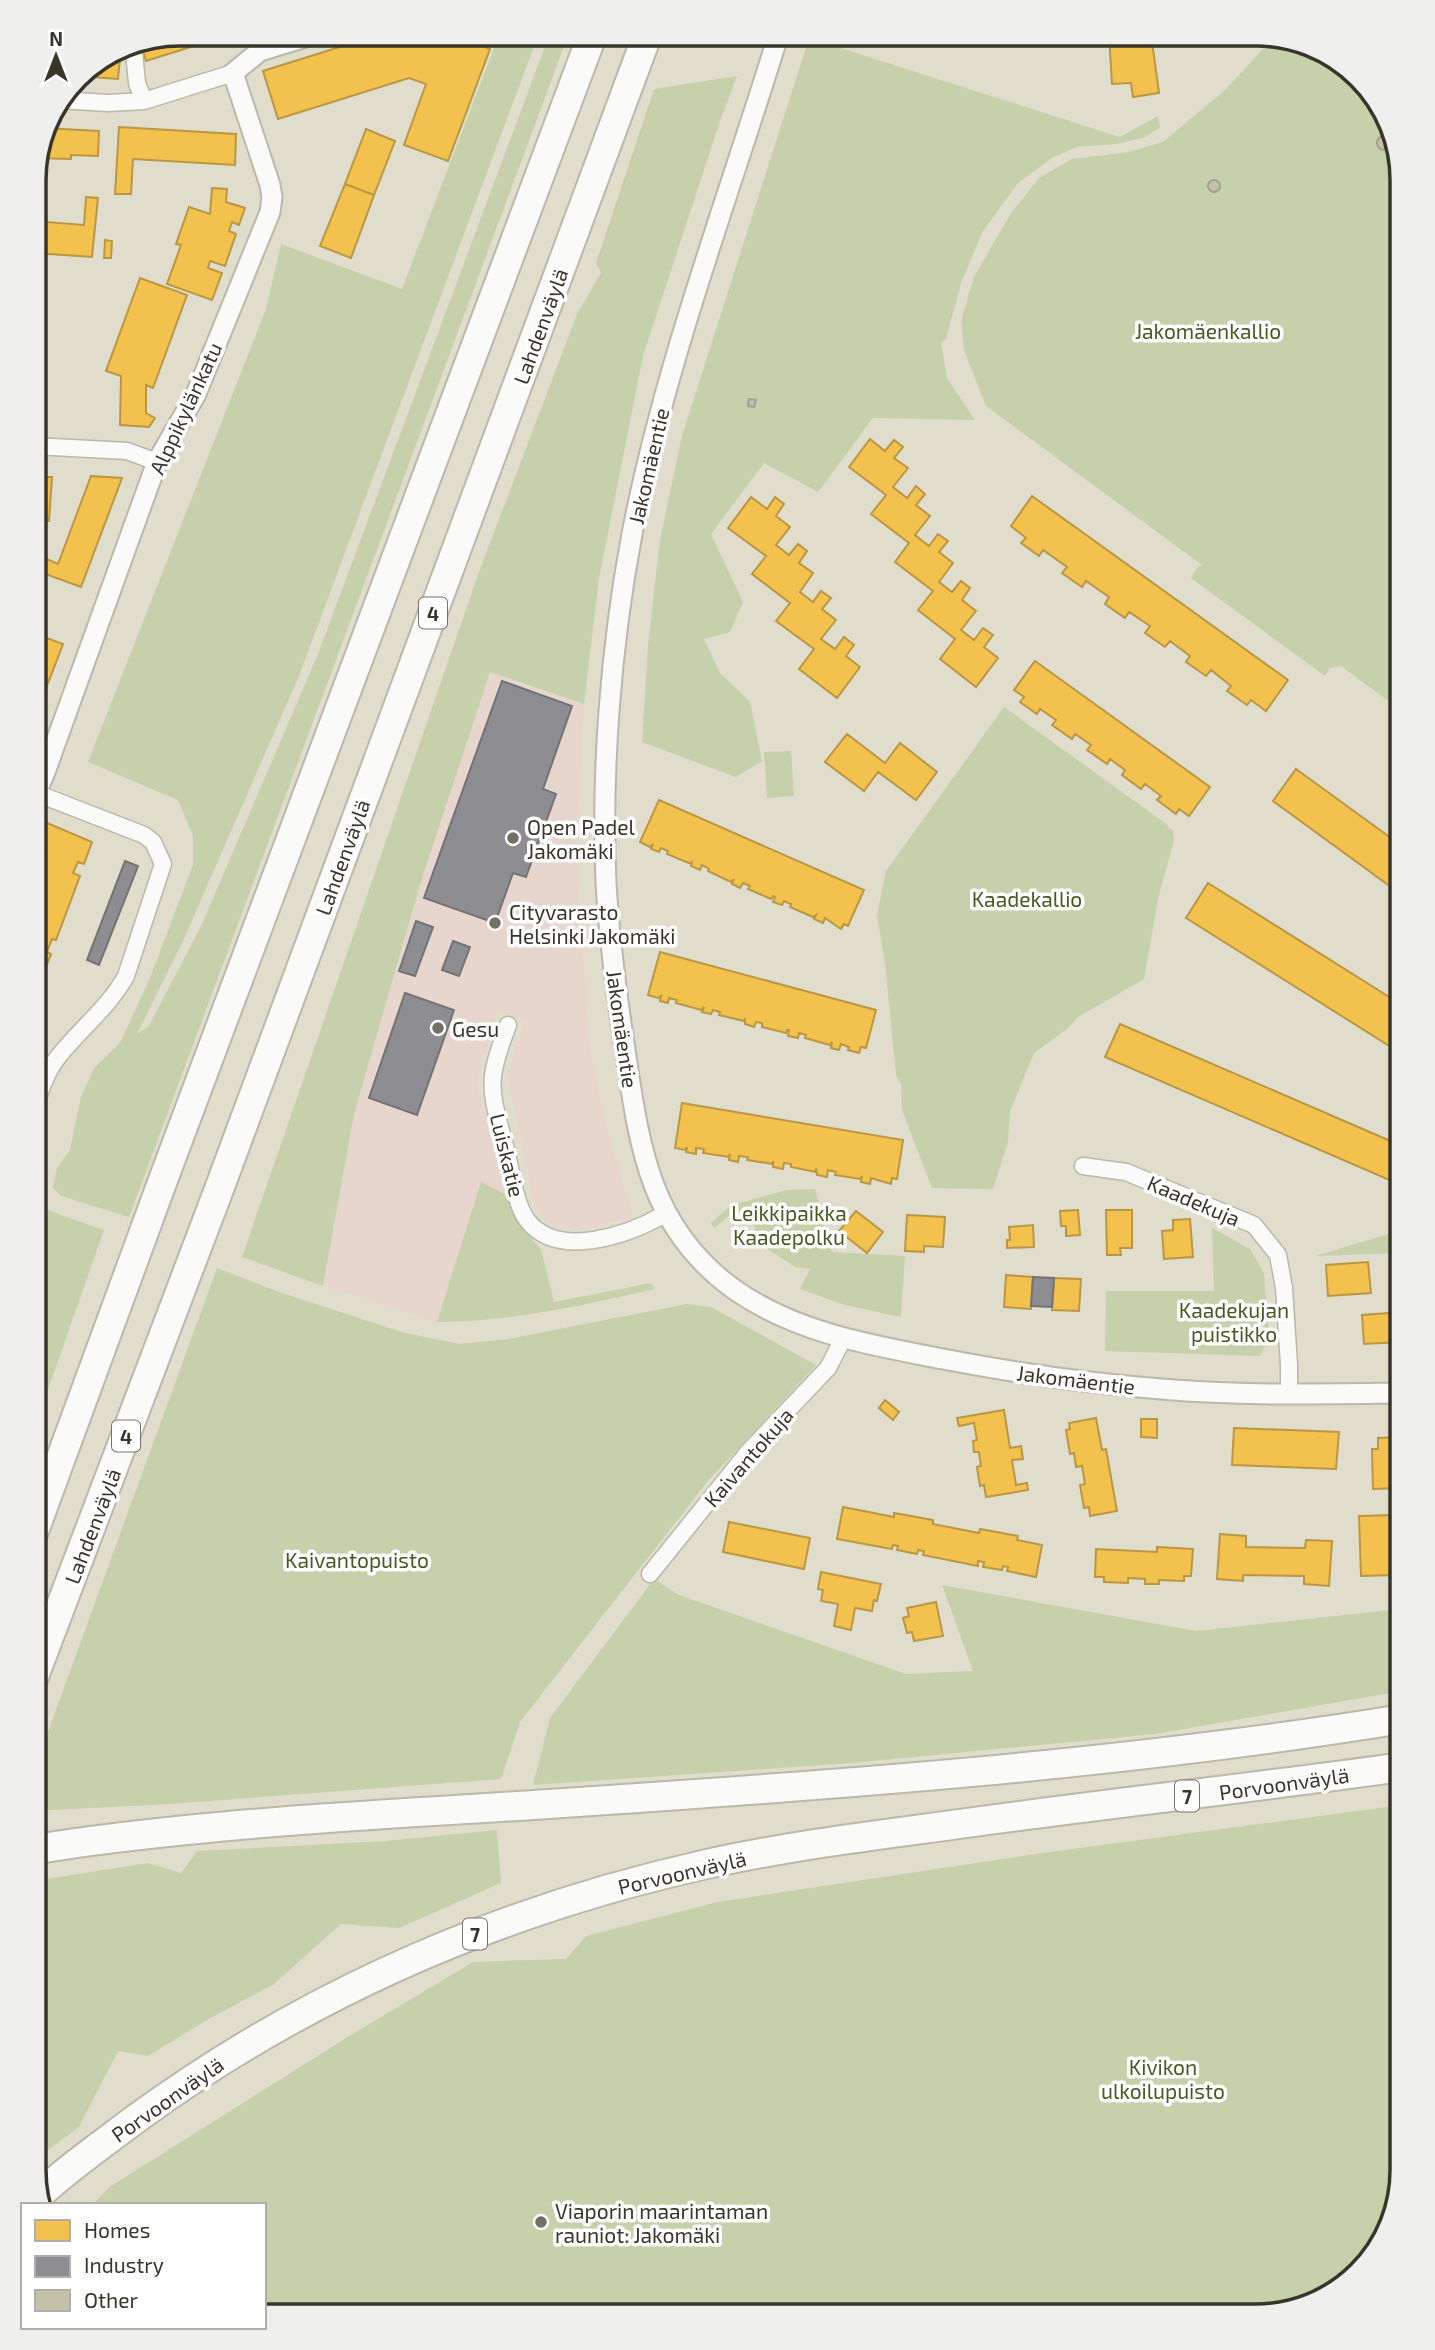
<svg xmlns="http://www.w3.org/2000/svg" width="1435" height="2350" font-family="'Exo 2',sans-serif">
<rect width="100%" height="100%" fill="#e0ddcd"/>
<path fill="#e6d6ce" d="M 490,672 L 584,704 L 576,858 L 589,1042 L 605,1124 L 633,1216 L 593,1228 L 561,1229 L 543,1219 L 533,1197 L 507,1073 L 526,1019 L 498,1011 L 481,1064 L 477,1086 L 507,1195 L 481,1183 L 437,1322 L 323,1286 L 354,1114 L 419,888 Z"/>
<path fill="#c6d0ab" d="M 457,33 L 539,33 L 299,676 L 183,941 L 137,1034 L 149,1026 L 202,924 L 318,654 L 550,33 L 569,33 L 129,1217 L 61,1196 L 53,1188 L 57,1168 L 70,1150 L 81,1097 L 94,1068 L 120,1043 L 150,978 L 193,865 L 193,836 L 178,800 L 88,762 L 266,309 L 281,244 L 402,289 L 494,48 Z
M 1274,37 L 1337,58 L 1386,115 L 1402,180 L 1402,711 L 1341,666 L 1330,668 L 1325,676 L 1191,578 L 1197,568 L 1202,565 L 986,406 L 964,350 L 961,321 L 974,277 L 1011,213 L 1039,178 L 1072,159 L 1129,152 L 1163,142 L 1225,90 Z
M 809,38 L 1120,137 L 1158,116 L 1160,128 L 1143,138 L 1116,144 L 1077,147 L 1052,158 L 1017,184 L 982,233 L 961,283 L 946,339 L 941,343 L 947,378 L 975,420 L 873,418 L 818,492 L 764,463 L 711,534 L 743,602 L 730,632 L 704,639 L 720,673 L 750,702 L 762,761 L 736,777 L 642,742 L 648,645 L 660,540 L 682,436 Z
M 737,76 L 720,121 L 643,356 L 599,578 L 584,704 L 490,672 L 419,888 L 354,1114 L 323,1286 L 242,1257 L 479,572 L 577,314 L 601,273 L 596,263 L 654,89 Z
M 1004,707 L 1165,823 L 1173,831 L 1174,841 L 1159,894 L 1144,979 L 1078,1017 L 1067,1029 L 1034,1053 L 1010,1111 L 1008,1142 L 993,1189 L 932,1188 L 902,1110 L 901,1084 L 896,1075 L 885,963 L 877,915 L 886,871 Z
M 791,751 L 794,796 L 767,798 L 764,752 Z
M 481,1182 L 507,1195 L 525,1232 L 541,1249 L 554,1302 L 651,1283 L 655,1289 C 583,1305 511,1322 437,1322 Z
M 815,1189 L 832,1252 L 905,1256 L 901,1317 L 845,1305 L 800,1289 L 810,1269 L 795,1267 L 763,1246 L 747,1211 L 736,1210 L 714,1228 L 711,1223 L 730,1206 L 786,1190 Z
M 33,1202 L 55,1213 L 104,1230 L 33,1432 Z
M 1212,1228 L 1250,1249 L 1264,1273 L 1269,1340 L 1260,1356 L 1105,1351 L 1106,1291 L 1214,1291 Z
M 1392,1233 L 1402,1234 L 1402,1253 L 1315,1256 Z
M 217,1268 L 279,1292 L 405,1333 L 459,1344 L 508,1339 L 687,1304 L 711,1307 L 816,1365 L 707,1482 L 520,1722 L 501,1779 L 169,1804 L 33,1811 L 33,1773 Z
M 654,1579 L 679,1595 L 906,1674 L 973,1671 L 942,1585 L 1196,1631 L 1391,1610 L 1402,1614 L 1402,1691 L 1155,1734 L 852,1763 L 533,1785 L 550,1718 Z
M 1402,1805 L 1402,2171 L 1377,2251 L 1320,2301 L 1255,2317 L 264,2316 L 264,2205 L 92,2205 L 111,2186 L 351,2035 L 473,1962 L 566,1959 L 586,1936 L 718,1902 L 1050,1852 Z
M 497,1830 L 501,1883 L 399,1928 L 341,1924 L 274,1984 L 207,2020 L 148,2056 L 118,2051 L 79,2127 L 33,2161 L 33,1881 L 148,1863 L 181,1873 L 197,1851 L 386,1841 Z"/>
<path fill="#f2c14e" stroke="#ba9743" stroke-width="2" d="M 180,33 L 196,33 L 200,44 L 146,61 L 140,41 Z
M 207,33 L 229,33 L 230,36 L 210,43 Z
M 384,33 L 424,35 L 425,33 L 448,33 L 490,49 L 448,161 L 404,145 L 426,84 L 409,78 L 278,119 L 263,71 Z
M 1109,34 L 1151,34 L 1159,93 L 1133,97 L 1131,83 L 1112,84 Z
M 117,49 L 121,49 L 118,79 L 77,76 Z
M 119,127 L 236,134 L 235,165 L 133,159 L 131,194 L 115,194 Z
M 43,128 L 99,131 L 98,156 L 71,155 L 71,159 L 37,158 Z
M 366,129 L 395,141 L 374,195 L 345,184 Z
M 345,184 L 374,195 L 351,258 L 320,246 Z
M 212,188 L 227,189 L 226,202 L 245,208 L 239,225 L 232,222 L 229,231 L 236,234 L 225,266 L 210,261 L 208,268 L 222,273 L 212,300 L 167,284 L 181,245 L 176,244 L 189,207 L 210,214 Z
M 86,197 L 98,198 L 92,257 L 34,253 L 34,221 L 84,225 Z
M 105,240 L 112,241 L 111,258 L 104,258 Z
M 140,278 L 187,295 L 153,388 L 146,385 L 146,413 L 155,418 L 149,427 L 120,425 L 121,376 L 106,371 Z
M 870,439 L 885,451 L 894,440 L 903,447 L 894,458 L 908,468 L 893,487 L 907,498 L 916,486 L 925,494 L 916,505 L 930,516 L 915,535 L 929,546 L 938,534 L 948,541 L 939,552 L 953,563 L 939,582 L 952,592 L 961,581 L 970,588 L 962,600 L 976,611 L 961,630 L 974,640 L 983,628 L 993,635 L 984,647 L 998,658 L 976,687 L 940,659 L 955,639 L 918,610 L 933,591 L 895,562 L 909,543 L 871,514 L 886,495 L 849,467 Z
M 33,472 L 40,473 L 40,477 L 52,477 L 49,521 L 36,520 L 37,502 L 33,501 Z
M 91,476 L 122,478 L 81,587 L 37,571 L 42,557 L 58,564 Z
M 1032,496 L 1288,680 L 1266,711 L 1251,700 L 1247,705 L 1227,691 L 1231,686 L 1211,670 L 1206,676 L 1186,662 L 1190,656 L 1170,641 L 1165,647 L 1145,633 L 1150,626 L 1129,612 L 1125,618 L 1105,604 L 1109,597 L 1086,581 L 1082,587 L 1062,573 L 1067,567 L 1043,550 L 1039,556 L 1021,543 L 1026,538 L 1011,526 Z
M 751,497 L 767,509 L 775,497 L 784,504 L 776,516 L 790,527 L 776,545 L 789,555 L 798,544 L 807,551 L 799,563 L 813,573 L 800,592 L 813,602 L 821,591 L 831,598 L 822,609 L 836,620 L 821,639 L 835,649 L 844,637 L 854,645 L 846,656 L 860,667 L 837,698 L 799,669 L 814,649 L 776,621 L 790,603 L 752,574 L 766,556 L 728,528 Z
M 33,633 L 63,644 L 33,722 Z
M 1035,661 L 1210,787 L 1189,816 L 1179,809 L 1176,814 L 1157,800 L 1161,796 L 1145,784 L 1141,789 L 1122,775 L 1125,770 L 1110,759 L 1107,764 L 1087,750 L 1091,745 L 1075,734 L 1072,739 L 1052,725 L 1056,720 L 1040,709 L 1037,714 L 1020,702 L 1024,697 L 1014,690 Z
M 847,734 L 885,763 L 900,743 L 937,772 L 916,800 L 878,772 L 864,791 L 825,762 Z
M 1296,769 L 1402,846 L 1402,895 L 1273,801 Z
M 659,800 L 864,890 L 848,926 L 844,924 L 841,929 L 825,918 L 823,923 L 814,919 L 816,915 L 813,917 L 790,907 L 791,904 L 784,901 L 782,905 L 773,902 L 775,897 L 773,896 L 771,899 L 748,889 L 750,886 L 743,883 L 740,888 L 732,884 L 734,879 L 731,882 L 708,871 L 709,869 L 702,865 L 700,870 L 691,866 L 692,861 L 691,864 L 667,854 L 668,851 L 661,848 L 659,852 L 651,849 L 653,844 L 650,847 L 640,842 Z
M 33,817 L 92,842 L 84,864 L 78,862 L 73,873 L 80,876 L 56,940 L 52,939 L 47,952 L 51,954 L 33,1000 L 33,885 L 46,850 L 33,847 Z
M 1208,883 L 1402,1005 L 1402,1054 L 1186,918 Z
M 660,952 L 876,1010 L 866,1048 L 861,1047 L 859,1053 L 848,1050 L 849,1047 L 841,1044 L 839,1050 L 831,1048 L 832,1042 L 830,1045 L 805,1038 L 806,1035 L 799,1033 L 798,1038 L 788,1036 L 789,1030 L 787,1030 L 786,1033 L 762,1027 L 762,1023 L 756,1022 L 754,1027 L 745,1024 L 745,1018 L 744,1021 L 719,1015 L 720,1012 L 713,1010 L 711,1014 L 702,1012 L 704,1007 L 701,1010 L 676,1003 L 677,1000 L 669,998 L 668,1003 L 660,1001 L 661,996 L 658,998 L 648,995 Z
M 1120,1024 L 1402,1146 L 1402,1164 L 1394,1182 L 1105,1057 Z
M 682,1103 L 903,1140 L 897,1179 L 892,1178 L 891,1184 L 871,1178 L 870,1184 L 861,1182 L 862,1176 L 860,1179 L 835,1175 L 836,1172 L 828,1170 L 827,1177 L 817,1175 L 816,1168 L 816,1172 L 791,1167 L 791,1164 L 784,1163 L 783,1169 L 773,1167 L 773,1161 L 773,1164 L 747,1160 L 748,1157 L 739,1156 L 738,1162 L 729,1160 L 730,1154 L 729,1157 L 703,1153 L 704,1149 L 696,1148 L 696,1154 L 686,1152 L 687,1147 L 685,1150 L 675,1148 Z
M 1078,1210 L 1080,1235 L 1066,1236 L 1066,1226 L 1061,1226 L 1060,1211 Z
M 1106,1210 L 1132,1210 L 1132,1248 L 1120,1248 L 1121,1255 L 1107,1255 Z
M 856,1211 L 883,1232 L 867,1253 L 839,1231 Z
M 907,1215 L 945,1217 L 943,1247 L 924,1246 L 924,1252 L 905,1251 Z
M 1190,1219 L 1193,1257 L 1164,1259 L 1162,1231 L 1173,1230 L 1173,1220 Z
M 1033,1225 L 1034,1247 L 1007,1248 L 1007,1240 L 1010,1240 L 1009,1227 Z
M 1368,1262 L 1371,1293 L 1328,1296 L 1326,1265 Z
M 1006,1275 L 1033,1277 L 1031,1309 L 1004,1307 Z
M 1054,1278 L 1081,1279 L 1079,1311 L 1052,1310 Z
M 1402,1312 L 1402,1342 L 1364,1344 L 1362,1315 Z
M 885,1400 L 899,1412 L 893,1420 L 879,1408 Z
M 1004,1410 L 1010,1448 L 1021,1446 L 1023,1459 L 1012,1460 L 1016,1485 L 1027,1483 L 1028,1490 L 986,1497 L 984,1485 L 980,1486 L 977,1467 L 981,1466 L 979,1452 L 974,1452 L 973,1441 L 977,1440 L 974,1423 L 959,1426 L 957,1418 Z
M 1096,1418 L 1102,1450 L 1106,1449 L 1117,1511 L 1090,1516 L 1089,1507 L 1084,1508 L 1080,1485 L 1085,1484 L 1082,1466 L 1076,1467 L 1074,1453 L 1070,1454 L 1066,1430 L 1070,1429 L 1069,1423 Z
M 1141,1419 L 1157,1419 L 1157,1438 L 1141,1437 Z
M 1234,1428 L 1339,1432 L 1336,1469 L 1232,1465 Z
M 1402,1437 L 1402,1464 L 1399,1464 L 1400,1488 L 1373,1489 L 1372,1449 L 1378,1449 L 1378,1438 Z
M 843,1507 L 894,1517 L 894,1513 L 922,1518 L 933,1520 L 933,1524 L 979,1533 L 980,1529 L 1018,1536 L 1017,1540 L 1042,1545 L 1036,1577 L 1007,1571 L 1008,1567 L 1003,1566 L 1002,1570 L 983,1567 L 984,1562 L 978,1561 L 978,1566 L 923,1555 L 924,1551 L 918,1550 L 917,1554 L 897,1550 L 898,1546 L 893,1545 L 892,1549 L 837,1539 Z
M 1395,1515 L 1397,1575 L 1361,1576 L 1359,1516 Z
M 729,1522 L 810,1538 L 804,1569 L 723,1552 Z
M 1220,1534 L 1246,1536 L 1246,1547 L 1305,1548 L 1306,1540 L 1332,1541 L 1329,1586 L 1304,1584 L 1304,1576 L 1243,1575 L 1243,1581 L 1217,1579 Z
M 1157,1547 L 1193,1549 L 1191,1576 L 1184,1576 L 1184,1581 L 1159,1580 L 1159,1584 L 1145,1584 L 1145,1579 L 1128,1578 L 1128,1583 L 1104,1582 L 1104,1577 L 1095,1577 L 1096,1549 L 1157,1552 Z
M 821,1572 L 881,1584 L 877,1601 L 874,1600 L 872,1611 L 855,1608 L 851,1630 L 834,1626 L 838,1604 L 821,1601 L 823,1590 L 818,1589 Z
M 936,1602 L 943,1636 L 914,1641 L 912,1632 L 907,1633 L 903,1618 L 909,1616 L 907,1608 Z"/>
<path fill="#8d8d92" stroke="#747373" stroke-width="2" d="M 502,681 L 572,706 L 543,789 L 556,794 L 526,877 L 513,873 L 495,923 L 424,898 Z
M 125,861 L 138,866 L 99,965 L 87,960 Z
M 416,921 L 433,927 L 415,976 L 399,971 Z
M 453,941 L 470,947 L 459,976 L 442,970 Z
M 405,993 L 454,1010 L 417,1115 L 369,1098 Z
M 1033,1277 L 1054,1278 L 1052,1307 L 1031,1306 Z"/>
<path fill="#c5c0a8" stroke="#a29f93" stroke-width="2" d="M1377 143a7 7 0 1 1 14 0a7 7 0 1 1-14 0Z
M1208 186a6 6 0 1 1 12 0a6 6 0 1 1-12 0Z
M 749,399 L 756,400 L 754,407 L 748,406 Z"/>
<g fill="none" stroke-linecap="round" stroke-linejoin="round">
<defs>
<path id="minor" d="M 133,42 L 137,83 L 144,101
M 60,100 L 108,103 L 144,101 L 233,73
M 34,446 L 127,451 L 157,462
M 508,1025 C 502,1042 495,1058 493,1076 C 490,1101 502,1130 507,1154 C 512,1175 515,1203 527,1220 C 558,1261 630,1234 665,1214
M 33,1113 C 39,1094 46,1072 58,1057 C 80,1029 109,1007 126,976 L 163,864 L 153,842 L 144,835 L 36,793
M 1083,1166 L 1126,1172 L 1254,1225 L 1278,1255 L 1284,1288 L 1289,1365 L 1289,1394
M 650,1574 L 749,1451 L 828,1368 L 843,1339"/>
<path id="tertiary" d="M 779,33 C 728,199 665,363 632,534 C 611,645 601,770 606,883 C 609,936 616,990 624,1043 C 639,1142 647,1227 735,1290 C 797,1333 870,1345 943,1359 C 1015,1373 1088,1383 1161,1389 C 1241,1396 1322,1394 1402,1393
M 33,793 L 36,793 L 45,772 L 157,462 L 196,394 L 270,212 L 272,197 L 270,185 L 233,73 L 260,51 L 319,33"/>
<path id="motorway" d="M 33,1534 L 163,1180 L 593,33
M 33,1679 L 218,1192 L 648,33
M 33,1850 C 81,1841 129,1836 177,1831 C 301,1818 425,1812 549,1804 C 834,1785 1120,1765 1402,1719
M 39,2195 C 69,2167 104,2143 137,2118 C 307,1994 501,1910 707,1864 C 788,1846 870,1836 952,1825 C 1102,1804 1252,1788 1402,1767"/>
</defs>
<use href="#minor" stroke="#bab8ab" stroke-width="19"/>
<use href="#tertiary" stroke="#bab8ab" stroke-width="23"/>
<use href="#motorway" stroke="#bab8ab" stroke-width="32"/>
<use href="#minor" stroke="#fafaf8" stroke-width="16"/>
<use href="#tertiary" stroke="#fafaf8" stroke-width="19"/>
<use href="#motorway" stroke="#fafaf8" stroke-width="28"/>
</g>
<g fill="#737063" stroke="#fff" stroke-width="2.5">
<circle cx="513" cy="838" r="7"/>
<circle cx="495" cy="923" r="7"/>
<circle cx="438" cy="1028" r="7"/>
<circle cx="541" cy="2222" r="7"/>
</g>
<g text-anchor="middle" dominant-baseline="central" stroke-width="7" stroke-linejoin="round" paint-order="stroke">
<g fill="#fff" stroke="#74726a" stroke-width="2">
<rect x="419" y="597.5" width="28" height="31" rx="5"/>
<rect x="112" y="1420.5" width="28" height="31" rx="5"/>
<rect x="1175" y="1780.5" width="24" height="31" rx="5"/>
<rect x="463" y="1918.5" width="24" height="31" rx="5"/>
</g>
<g font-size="19" font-weight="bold" fill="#38362a">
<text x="433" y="613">4</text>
<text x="126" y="1436">4</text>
<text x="1187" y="1796">7</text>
<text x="475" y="1934">7</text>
</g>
<g font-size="21" fill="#38362a" stroke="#fff">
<text transform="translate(540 326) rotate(-70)">Lahdenväylä</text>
<text transform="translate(185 408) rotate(-65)">Alppikylänkatu</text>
<text transform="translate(648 466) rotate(-77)">Jakomäentie</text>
<text transform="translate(342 857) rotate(-70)">Lahdenväylä</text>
<text transform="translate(623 1029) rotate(82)">Jakomäentie</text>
<text transform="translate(508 1155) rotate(76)">Luiskatie</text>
<text transform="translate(1194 1200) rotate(23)">Kaadekuja</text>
<text transform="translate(1076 1379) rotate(7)">Jakomäentie</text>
<text transform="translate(748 1457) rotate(-49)">Kaivantokuja</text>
<text transform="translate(92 1526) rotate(-69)">Lahdenväylä</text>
<text transform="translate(1284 1783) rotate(-8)">Porvoonväylä</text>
<text transform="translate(682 1872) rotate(-13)">Porvoonväylä</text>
<text transform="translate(167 2099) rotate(-35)">Porvoonväylä</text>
</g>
<g font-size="21" fill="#475920" stroke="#fff">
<text x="1208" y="330">Jakomäenkallio</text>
<text x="1027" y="898">Kaadekallio</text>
<text x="789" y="1212">Leikkipaikka<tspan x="789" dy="24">Kaadepolku</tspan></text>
<text x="1234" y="1309">Kaadekujan<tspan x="1234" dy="24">puistikko</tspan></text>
<text x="357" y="1559">Kaivantopuisto</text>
<text x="1163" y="2066">Kivikon<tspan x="1163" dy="24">ulkoilupuisto</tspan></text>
</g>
<g font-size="21" fill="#38362a" stroke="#fff" text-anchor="start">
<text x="527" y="826">Open Padel<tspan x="527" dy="24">Jakomäki</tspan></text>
<text x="509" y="911">Cityvarasto<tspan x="509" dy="24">Helsinki Jakomäki</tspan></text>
<text x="452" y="1028">Gesu</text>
<text x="555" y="2210">Viaporin maarintaman<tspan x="555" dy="24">rauniot: Jakomäki</tspan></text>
</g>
</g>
<path d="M0 0H1435V2350H0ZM180 46H1256A134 134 0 0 1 1390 180V2170A134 134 0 0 1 1256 2304H180A134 134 0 0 1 46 2170V180A134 134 0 0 1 180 46Z" fill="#efefee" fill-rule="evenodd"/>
<path fill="none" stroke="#38362a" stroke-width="3.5" d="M180 46H1256A134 134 0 0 1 1390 180V2170A134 134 0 0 1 1256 2304H180A134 134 0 0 1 46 2170V180A134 134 0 0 1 180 46Z"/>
<rect x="21" y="2203" width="245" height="126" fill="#ffffff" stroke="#afafaa" stroke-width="2"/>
<rect x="35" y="2220" width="35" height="21" fill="#f2c14e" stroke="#afafaa" stroke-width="2"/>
<text x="84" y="2238" font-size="21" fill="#38362a">Homes</text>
<rect x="35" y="2256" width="35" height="21" fill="#8d8d92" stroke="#afafaa" stroke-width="2"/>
<text x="84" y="2273" font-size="21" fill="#38362a">Industry</text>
<rect x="35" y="2290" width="35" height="21" fill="#c5c0a8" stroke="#afafaa" stroke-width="2"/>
<text x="84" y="2308" font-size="21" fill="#38362a">Other</text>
<g transform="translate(56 56)" stroke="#ffffff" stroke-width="5" paint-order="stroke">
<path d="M0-5L12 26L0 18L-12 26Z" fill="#38362a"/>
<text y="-10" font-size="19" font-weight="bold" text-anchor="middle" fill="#38362a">N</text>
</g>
</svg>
